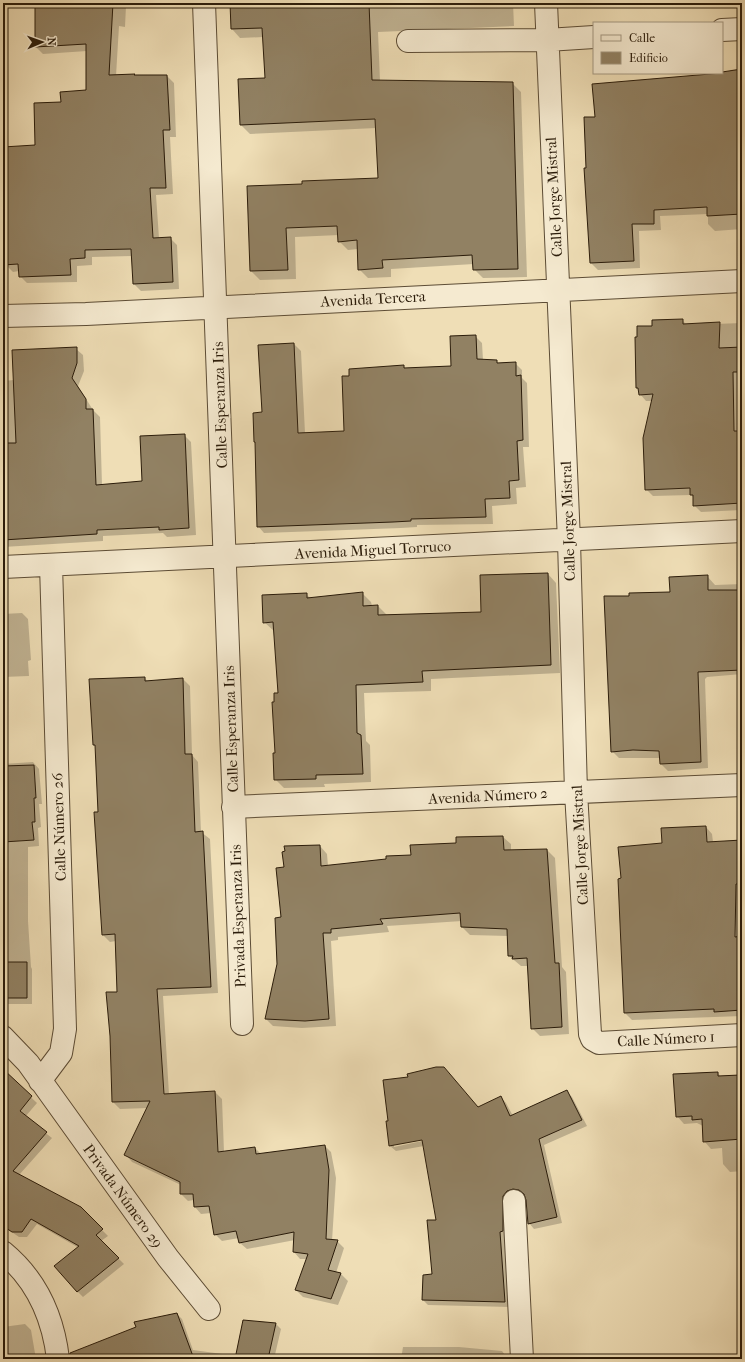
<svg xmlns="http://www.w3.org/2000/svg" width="745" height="1362" font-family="'IM FELL French Canon',serif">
<rect width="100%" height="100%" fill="#efdeb6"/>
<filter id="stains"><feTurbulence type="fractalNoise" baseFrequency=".005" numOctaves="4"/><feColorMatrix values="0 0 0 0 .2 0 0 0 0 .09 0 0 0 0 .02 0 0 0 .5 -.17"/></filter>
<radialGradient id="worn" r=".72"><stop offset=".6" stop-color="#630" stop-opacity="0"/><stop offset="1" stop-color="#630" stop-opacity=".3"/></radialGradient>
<path fill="#0003" fill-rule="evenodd" d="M 36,3 L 148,3 L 148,4 L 126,6 L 125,27 L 119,26 L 116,76 L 167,76 L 174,83 L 176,137 L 170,137 L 173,194 L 156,195 L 159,238 L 170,238 L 177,245 L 179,289 L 141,291 L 134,284 L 132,256 L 92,257 L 92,265 L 77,266 L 77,282 L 27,283 L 20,276 L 19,271 L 13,272 L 6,265 L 3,148 L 36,146 L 62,103 L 87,91 L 87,51 L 43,54 L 36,47 Z
M 235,3 L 513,3 L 514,26 L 378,32 L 380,81 L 512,83 L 521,92 L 527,277 L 483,278 L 474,269 L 474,264 L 391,269 L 391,277 L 368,278 L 359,269 L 358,249 L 348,250 L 339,241 L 339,235 L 295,237 L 296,279 L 260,280 L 251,271 L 303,185 L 379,179 L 376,128 L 250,134 L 241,125 L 239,80 L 266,79 L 263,37 L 240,38 L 232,29 Z
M 742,69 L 742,229 L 715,231 L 708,224 L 708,214 L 660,216 L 661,230 L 639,231 L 640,268 L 598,270 L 591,263 L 587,168 L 596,118 L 593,85 L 722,73 L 730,72 L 730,70 Z
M 682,320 L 687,325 L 742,323 L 742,510 L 701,512 L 694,505 L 694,498 L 691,495 L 653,496 L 646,489 L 653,401 L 646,401 L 640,394 L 637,388 L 638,337 L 653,327 Z
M 475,336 L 482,343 L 483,360 L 496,361 L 499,364 L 515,363 L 522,370 L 522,378 L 527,383 L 529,447 L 523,447 L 526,487 L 516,488 L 517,504 L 492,506 L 493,524 L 417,525 L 417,527 L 401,528 L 264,533 L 258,526 L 256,444 L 255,442 L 263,413 L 294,344 L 301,351 L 305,433 L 345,432 L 350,377 L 403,366 L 406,369 L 452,367 Z
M 76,349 L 83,355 L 84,371 L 78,386 L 93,410 L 100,417 L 102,485 L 143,482 L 184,435 L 191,442 L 196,535 L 167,537 L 163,533 L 103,536 L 103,541 L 3,547 L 3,381 L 14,380 Z
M 548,574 L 556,583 L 560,673 L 431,679 L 431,691 L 364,693 L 366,741 L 370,745 L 371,782 L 324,784 L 325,787 L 284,788 L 275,779 L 275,703 L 279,694 L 274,631 L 264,622 L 306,594 L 310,598 L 362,593 L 371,602 L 372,606 L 378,606 L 387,615 L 482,613 Z
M 707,576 L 715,585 L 742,584 L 742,674 L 707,677 L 705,679 L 708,768 L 668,771 L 661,764 L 660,758 L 619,758 L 612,751 L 630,597 L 672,593 Z
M 22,613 L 28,619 L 31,660 L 28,661 L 29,676 L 3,677 L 3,614 Z
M 145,678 L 148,682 L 183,679 L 190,686 L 192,755 L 198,762 L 201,832 L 210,839 L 218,993 L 163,996 L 169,1094 L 215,1092 L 222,1099 L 224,1152 L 255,1148 L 261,1154 L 325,1146 L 331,1152 L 336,1178 L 332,1241 L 337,1241 L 344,1248 L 336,1273 L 341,1274 L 348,1281 L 338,1305 L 303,1297 L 296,1290 L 307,1259 L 300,1259 L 294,1252 L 295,1240 L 247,1249 L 240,1243 L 239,1238 L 222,1241 L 215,1234 L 211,1213 L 201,1214 L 195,1207 L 194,1200 L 188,1201 L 181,1194 L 181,1185 L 132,1162 L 126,1155 L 148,1108 L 120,1109 L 113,1102 L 119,992 L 116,941 L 110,942 L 103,935 L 96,747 L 94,745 Z
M 33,762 L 39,769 L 42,804 L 39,804 L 41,827 L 38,828 L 39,846 L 28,847 L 28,921 L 31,967 L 32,969 L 32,1004 L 3,1004 L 3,764 Z
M 706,827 L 712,834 L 713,842 L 742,841 L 742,1016 L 632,1020 L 625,1013 L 620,880 L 663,843 Z
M 503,837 L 511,844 L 511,851 L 547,850 L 555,858 L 562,967 L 566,972 L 569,1034 L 540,1036 L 532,1028 L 529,966 L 521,966 L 508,955 L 508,936 L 470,935 L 462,927 L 462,921 L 387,926 L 389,932 L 338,937 L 338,940 L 331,941 L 336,1026 L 302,1028 L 273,1026 L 266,1019 L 278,964 L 285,868 L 320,846 L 327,854 L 328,866 L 412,856 L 457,844 Z
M 3,1071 L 37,1103 L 25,1117 L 52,1138 L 19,1175 L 80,1208 L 108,1236 L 101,1241 L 124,1264 L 83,1297 L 77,1291 L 79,1248 L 37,1224 L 27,1237 L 19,1237 L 3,1226 Z
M 718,1073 L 721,1077 L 742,1076 L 742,1171 L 730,1172 L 723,1164 L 722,1148 L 711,1149 L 704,1141 L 703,1126 L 697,1123 L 684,1124 L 677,1116 Z
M 566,1091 L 572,1097 L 587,1126 L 544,1145 L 562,1223 L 534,1229 L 529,1223 L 526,1195 L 519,1194 L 510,1307 L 428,1305 L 423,1300 L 433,1275 L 438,1221 L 424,1146 L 396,1151 L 390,1146 L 388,1122 L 479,1108 L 501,1097 L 506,1103 L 513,1116 ZM 427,1138 L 427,1140 L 394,1147 L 394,1144 Z
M 177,1314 L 182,1319 L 193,1350 L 237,1356 L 276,1324 L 281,1329 L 274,1359 L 104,1359 Z
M 25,1324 L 31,1330 L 36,1359 L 3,1359 L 3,1327 Z
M 403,1347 L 459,1347 L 502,1351 L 508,1359 L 401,1359 Z"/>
<path fill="#918163" stroke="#2b1c0a" d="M 35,3 L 113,3 L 109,75 L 135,74 L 134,75 L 167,75 L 170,130 L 163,130 L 166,188 L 150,188 L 153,238 L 171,237 L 173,282 L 133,284 L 131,249 L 85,250 L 85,258 L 70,259 L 71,275 L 19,277 L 18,264 L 3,265 L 3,147 L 35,145 L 34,103 L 61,102 L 60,92 L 86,90 L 86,44 L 35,47 Z
M 230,3 L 369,3 L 372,80 L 513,82 L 518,269 L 473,270 L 472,255 L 382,260 L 383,268 L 358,270 L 357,240 L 338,242 L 337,226 L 286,228 L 288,270 L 250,271 L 247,186 L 302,184 L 302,181 L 378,178 L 375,119 L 240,125 L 238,79 L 265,78 L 262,28 L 231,29 Z
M 742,69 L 742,214 L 707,216 L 707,207 L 654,210 L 654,224 L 632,224 L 634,261 L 590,263 L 584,168 L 586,168 L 584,117 L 595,117 L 592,84 L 722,73 L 722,72 Z
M 683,319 L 683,324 L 720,322 L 719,348 L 742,347 L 742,372 L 733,372 L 734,431 L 742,431 L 742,503 L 693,506 L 693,495 L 690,495 L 690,488 L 645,490 L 643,438 L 653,394 L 639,395 L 638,388 L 636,388 L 635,337 L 637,337 L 637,326 L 652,326 L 652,320 Z
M 476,335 L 477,359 L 497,360 L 497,363 L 516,362 L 516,376 L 521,375 L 523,440 L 517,441 L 519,480 L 509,481 L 510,498 L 485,499 L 486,517 L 411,519 L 411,521 L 393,522 L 257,527 L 255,442 L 254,442 L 253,413 L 262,412 L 258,345 L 294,343 L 298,433 L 344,431 L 342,376 L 349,376 L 349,369 L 404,365 L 404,368 L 451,366 L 450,336 Z
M 77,347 L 77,363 L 72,378 L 86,399 L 86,409 L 93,409 L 96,485 L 142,481 L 140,436 L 185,434 L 189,528 L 159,530 L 159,527 L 97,530 L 97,534 L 3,540 L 3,443 L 16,443 L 12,350 Z
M 548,573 L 551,665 L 422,671 L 423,682 L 356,685 L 357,733 L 361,735 L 363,774 L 316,775 L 316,779 L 274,780 L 273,753 L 275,753 L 272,702 L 274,702 L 274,693 L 278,693 L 273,622 L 263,623 L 262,595 L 307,593 L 307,598 L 363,592 L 363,606 L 378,605 L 378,615 L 481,612 L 480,575 Z
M 708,575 L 708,590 L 742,590 L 742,670 L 698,672 L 701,762 L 660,764 L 659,751 L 633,750 L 611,752 L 604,596 L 629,596 L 629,593 L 670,592 L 669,577 Z
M 145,677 L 145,681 L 183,678 L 185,754 L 192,754 L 195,832 L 203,831 L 211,987 L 157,989 L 164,1094 L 215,1091 L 218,1152 L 255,1147 L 256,1154 L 325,1145 L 329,1170 L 326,1239 L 338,1240 L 328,1270 L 341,1273 L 331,1299 L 295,1290 L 308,1254 L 293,1252 L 294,1232 L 239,1243 L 236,1231 L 214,1235 L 209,1206 L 194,1207 L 193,1194 L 180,1194 L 180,1182 L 124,1155 L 150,1101 L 112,1102 L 110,1036 L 106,992 L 117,992 L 115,934 L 102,935 L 94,812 L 98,812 L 95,745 L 93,745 L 89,679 Z
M 34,765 L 36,798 L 34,798 L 35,822 L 32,822 L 34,840 L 3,842 L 3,766 Z
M 706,826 L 707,842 L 742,840 L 742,884 L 736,884 L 735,937 L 742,936 L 742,1010 L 714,1012 L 714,1009 L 624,1013 L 618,879 L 621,878 L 618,847 L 662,843 L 661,828 Z
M 503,836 L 504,850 L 547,849 L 555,963 L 559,963 L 562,1027 L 531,1029 L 527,958 L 512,959 L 513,956 L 508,956 L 507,929 L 461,927 L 460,913 L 380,919 L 383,924 L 331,929 L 331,933 L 323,933 L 329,1019 L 305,1021 L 265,1019 L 277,964 L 275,918 L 281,917 L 276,868 L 284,867 L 282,852 L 285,851 L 284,846 L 320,845 L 321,866 L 386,859 L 386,856 L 411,855 L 410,845 L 456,843 L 456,837 Z
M 3,962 L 27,962 L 27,998 L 3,998 Z
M 436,1067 L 444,1067 L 478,1107 L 501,1096 L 510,1116 L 567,1090 L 582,1120 L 539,1139 L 557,1217 L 528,1224 L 526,1200 L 524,1194 L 519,1190 L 513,1189 L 507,1191 L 503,1196 L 503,1231 L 500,1232 L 505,1302 L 422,1300 L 423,1275 L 432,1274 L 427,1220 L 436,1220 L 422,1140 L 389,1146 L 386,1121 L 388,1121 L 383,1080 L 408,1077 L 407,1074 Z
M 3,1069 L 32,1096 L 20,1111 L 47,1132 L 13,1171 L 81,1207 L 103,1229 L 96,1235 L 119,1258 L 77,1292 L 54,1266 L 79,1246 L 31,1219 L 22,1232 L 12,1232 L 3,1226 Z
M 718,1072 L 718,1076 L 740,1075 L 742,1139 L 703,1142 L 702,1119 L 692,1120 L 692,1116 L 676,1117 L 673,1074 Z
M 177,1313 L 194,1359 L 70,1359 L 70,1353 L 136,1327 L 134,1322 Z
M 243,1320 L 276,1323 L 268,1359 L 235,1359 Z"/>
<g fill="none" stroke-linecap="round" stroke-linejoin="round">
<defs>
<path id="minor" d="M 204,3 L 242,1024
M 546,3 L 569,541 L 576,792 L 590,1034 L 592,1039 L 599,1043 L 742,1035
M 722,30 L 742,29
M 408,41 L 547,40 L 594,37
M 3,316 L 86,314 L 742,281
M 3,567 L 742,531
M 233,807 L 742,785
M 3,1037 L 28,1063 L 168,1258 L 209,1309
M 40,1081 L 61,1053 L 65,1029 L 51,565
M 514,1201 L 522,1359
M 3,1252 C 37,1280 53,1316 58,1359"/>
</defs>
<use href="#minor" stroke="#5c4c35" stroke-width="24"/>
<use href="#minor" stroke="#f5ead0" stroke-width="22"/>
</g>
<g text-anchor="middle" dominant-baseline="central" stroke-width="3" stroke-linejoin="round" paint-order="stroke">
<g font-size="15" fill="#2b1c0a" stroke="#f5ead0">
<text transform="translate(554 197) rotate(-93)">Calle Jorge Mistral</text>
<text transform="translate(373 299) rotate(-3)">Avenida Tercera</text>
<text transform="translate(220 405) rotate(-92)">Calle Esperanza Iris</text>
<text transform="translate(568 521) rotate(-92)">Calle Jorge Mistral</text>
<text transform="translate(373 550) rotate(-3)">Avenida Miguel Torruco</text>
<text transform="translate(231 729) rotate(-92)">Calle Esperanza Iris</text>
<text transform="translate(488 796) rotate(-3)">Avenida Número 2</text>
<text transform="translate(59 827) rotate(-92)">Calle Número 26</text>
<text transform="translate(580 845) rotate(-93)">Calle Jorge Mistral</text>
<text transform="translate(238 916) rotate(-92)">Privada Esperanza Iris</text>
<text transform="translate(666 1039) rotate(-3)">Calle Número 1</text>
<text transform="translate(123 1196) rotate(54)">Privada Número 29</text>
</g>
</g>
<rect width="745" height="1362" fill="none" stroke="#efdeb6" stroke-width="16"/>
<rect x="4" y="4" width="737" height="1354" fill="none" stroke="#2b1c0a" stroke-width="2"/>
<rect x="8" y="8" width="729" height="1346" fill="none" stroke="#2b1c0a"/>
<rect x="593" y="22" width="130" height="52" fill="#f5ead0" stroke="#a49881"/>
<rect x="601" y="35" width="20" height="6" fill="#f5ead0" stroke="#a49881"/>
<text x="629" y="42" font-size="12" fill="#2b1c0a">Calle</text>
<rect x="601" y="52" width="20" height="12" fill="#918163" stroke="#a49881"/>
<text x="629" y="62" font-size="12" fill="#2b1c0a">Edificio</text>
<g transform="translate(42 42) rotate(88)" stroke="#f5ead0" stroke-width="3" paint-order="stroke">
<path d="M0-3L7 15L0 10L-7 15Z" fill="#2b1c0a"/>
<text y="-6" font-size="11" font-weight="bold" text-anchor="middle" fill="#2b1c0a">N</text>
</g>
<rect width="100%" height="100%" filter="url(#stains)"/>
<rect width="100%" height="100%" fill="url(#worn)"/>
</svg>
